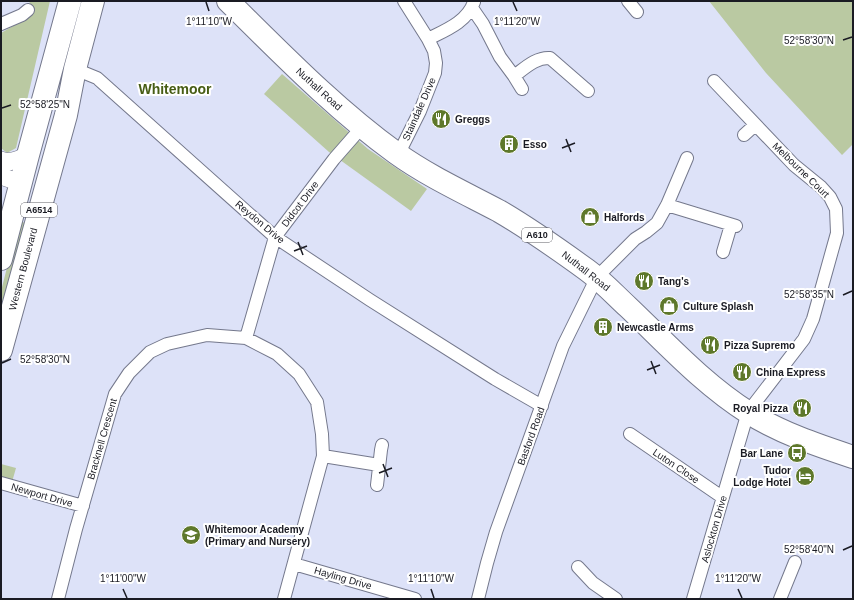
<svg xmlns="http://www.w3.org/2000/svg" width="854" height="600" font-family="Helvetica,sans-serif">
<rect width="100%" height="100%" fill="#dde2f8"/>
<path fill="#bac9a2" d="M 28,1 L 50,1 L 16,148 L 7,153 L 1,148 L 1,33 L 20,22 L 30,3 Z
M 709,1 L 853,1 L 853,144 L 842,155 L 766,73 Z
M 282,74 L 368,149 L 427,189 L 411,211 L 329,152 L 264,94 Z
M 19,221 L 29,224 L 1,330 L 1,291 Z
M 1,464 L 16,468 L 12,482 L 1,479 Z"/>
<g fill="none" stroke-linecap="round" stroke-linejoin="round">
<defs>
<path id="street" d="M 628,1 L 637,12
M 472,8 L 483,24 L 500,57 L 514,76 C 525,68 536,57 550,58 L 588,91
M 1,24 L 22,15 L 28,10
M 428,39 C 446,30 467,22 474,2
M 75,69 L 97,78 L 275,237 L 370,300 L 495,379 L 542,406
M 514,76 L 522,89
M 744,135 L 755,125
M 398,155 L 420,111 L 435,73 L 436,63 L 434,51 L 428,39 L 404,1
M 667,205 L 736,226
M 723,252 L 731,225
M 246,338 L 275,237 L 334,159 L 362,127
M 630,434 L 722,497
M 323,456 L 379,465
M 1,483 L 83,506
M 377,485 L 381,450 L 382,445
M 294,564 L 415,599
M 578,567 L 593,583 L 616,599
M 58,599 L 76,529 L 115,394 L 129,373 L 150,352 L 167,344 L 207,335 L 246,338 L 277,354 L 299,374 L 317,402 L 322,434 L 323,456 L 284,599
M 478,599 L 487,563 L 496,532 L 563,346 L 597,277 L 635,239 L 646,232 L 657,223 L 667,205 L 687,158
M 693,599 L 748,412 L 804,339 L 813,319 L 837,233 L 836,209 L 830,197 L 821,187 L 794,165 L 714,81
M 780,599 L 795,562"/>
<path id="secondary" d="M 1,160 C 10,164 19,159 28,155
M 1,176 L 21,183"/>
<path id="highway" d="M 228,1 C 282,54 335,109 396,153 C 428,176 465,193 499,211 C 530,229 558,249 587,270 C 602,281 614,294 628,307 C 666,343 703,384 749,413 C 781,433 817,445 853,457
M 1,259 L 28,155 L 70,1
M 1,350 L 66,115 L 75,69 L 93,1"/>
</defs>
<use href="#street" stroke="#74788c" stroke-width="14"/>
<use href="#secondary" stroke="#74788c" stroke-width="18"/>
<use href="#highway" stroke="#74788c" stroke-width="24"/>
<use href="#street" stroke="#fff" stroke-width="12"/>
<use href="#secondary" stroke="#fff" stroke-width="17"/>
<use href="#highway" stroke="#fff" stroke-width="22"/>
</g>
<path fill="none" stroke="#1a1b23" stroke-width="1.5" d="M 206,2 L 209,11M 513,2 L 517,11M 843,40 L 852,37M 2,108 L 11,105M 566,139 L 571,152M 562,148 L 575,143M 298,242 L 303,255M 294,251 L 307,246M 843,295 L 852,291M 651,361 L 656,374M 2,363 L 11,359M 647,370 L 660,365M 383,464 L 388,477M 379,473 L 392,468M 843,550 L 852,546M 123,589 L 127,598M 431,589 L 434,598M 738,589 L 742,598"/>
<defs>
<symbol id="restaurant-disc" viewBox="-11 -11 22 22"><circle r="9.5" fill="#5e782b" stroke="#fff"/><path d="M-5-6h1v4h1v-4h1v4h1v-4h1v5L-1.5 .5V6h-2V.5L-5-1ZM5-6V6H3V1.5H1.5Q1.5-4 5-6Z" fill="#fff"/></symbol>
<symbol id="building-disc" viewBox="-11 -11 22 22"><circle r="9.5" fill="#5e782b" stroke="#fff"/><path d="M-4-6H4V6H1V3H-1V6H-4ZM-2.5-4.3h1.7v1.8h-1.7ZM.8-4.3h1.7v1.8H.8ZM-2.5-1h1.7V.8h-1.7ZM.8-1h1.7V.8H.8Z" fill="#fff"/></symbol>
<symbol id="shop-disc" viewBox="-11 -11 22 22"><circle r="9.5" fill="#5e782b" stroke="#fff"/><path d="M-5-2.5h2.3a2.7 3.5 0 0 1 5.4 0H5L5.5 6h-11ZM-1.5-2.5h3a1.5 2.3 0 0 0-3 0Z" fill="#fff"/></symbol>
<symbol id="bus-disc" viewBox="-11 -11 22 22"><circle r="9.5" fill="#5e782b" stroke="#fff"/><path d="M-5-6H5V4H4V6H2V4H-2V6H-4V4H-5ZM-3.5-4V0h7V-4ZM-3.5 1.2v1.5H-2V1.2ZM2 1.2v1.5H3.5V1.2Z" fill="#fff"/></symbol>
<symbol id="hotel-disc" viewBox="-11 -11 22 22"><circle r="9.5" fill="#5e782b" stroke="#fff"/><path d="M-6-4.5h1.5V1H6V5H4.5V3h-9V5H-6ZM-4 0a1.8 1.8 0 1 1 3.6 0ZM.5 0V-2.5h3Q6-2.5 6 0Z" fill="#fff"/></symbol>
<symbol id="school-disc" viewBox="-11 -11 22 22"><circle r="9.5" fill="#5e782b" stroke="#fff"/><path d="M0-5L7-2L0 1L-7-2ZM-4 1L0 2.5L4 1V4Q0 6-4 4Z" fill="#fff"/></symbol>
</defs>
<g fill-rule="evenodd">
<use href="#restaurant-disc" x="430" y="108" width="22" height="22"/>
<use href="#building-disc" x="498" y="133" width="22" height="22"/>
<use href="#shop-disc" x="579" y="206" width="22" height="22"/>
<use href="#restaurant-disc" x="633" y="270" width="22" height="22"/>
<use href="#shop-disc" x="658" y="295" width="22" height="22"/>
<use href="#building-disc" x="592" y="316" width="22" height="22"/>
<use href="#restaurant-disc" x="699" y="334" width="22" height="22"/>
<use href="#restaurant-disc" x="731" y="361" width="22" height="22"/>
<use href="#restaurant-disc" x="791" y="397" width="22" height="22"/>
<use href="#bus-disc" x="786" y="442" width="22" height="22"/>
<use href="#hotel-disc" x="794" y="465" width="22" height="22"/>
<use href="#school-disc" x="180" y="524" width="22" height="22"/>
</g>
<g text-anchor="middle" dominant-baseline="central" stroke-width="4" stroke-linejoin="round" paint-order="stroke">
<g fill="#fff" stroke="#5f5f65" stroke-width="1">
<rect x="21" y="203" width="36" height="14" rx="3"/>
<rect x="522" y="228" width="30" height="14" rx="3"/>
</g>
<g font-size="9" font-weight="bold" fill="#1a1b23">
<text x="39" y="210">A6514</text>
<text x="537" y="235">A610</text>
</g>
<g font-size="10" fill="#1a1b23" stroke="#fff">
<text transform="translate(319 89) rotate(42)">Nuthall Road</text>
<text transform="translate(419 109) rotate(-66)">Staindale Drive</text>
<text transform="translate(801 170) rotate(44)">Melbourne Court</text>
<text transform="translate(300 204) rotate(-53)">Didcot Drive</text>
<text transform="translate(260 222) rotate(40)">Reydon Drive</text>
<text transform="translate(23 269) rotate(-75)">Western Boulevard</text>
<text transform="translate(586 271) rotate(38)">Nuthall Road</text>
<text transform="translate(531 436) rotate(-70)">Basford Road</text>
<text transform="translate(102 439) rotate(-74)">Bracknell Crescent</text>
<text transform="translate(676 466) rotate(34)">Luton Close</text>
<text transform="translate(42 495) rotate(16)">Newport Drive</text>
<text transform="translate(714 529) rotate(-74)">Aslockton Drive</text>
<text transform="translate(343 578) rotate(16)">Hayling Drive</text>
</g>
<g font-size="10" font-weight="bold" fill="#1a1b23" stroke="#fff" text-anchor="start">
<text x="455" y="119">Greggs</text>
<text x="523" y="144">Esso</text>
<text x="604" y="217">Halfords</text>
<text x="658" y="281">Tang's</text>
<text x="683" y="306">Culture Splash</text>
<text x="617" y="327">Newcastle Arms</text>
<text x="724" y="345">Pizza Supremo</text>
<text x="756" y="372">China Express</text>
<text x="788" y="408" text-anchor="end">Royal Pizza</text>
<text x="783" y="453" text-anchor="end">Bar Lane</text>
<text x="791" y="470" text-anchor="end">Tudor<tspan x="791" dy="12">Lodge Hotel</tspan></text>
<text x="205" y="529">Whitemoor Academy<tspan x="205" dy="12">(Primary and Nursery)</tspan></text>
</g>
<g font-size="14" font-weight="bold" fill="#475d15" stroke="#fff">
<text x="175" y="89">Whitemoor</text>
</g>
</g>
<g font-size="10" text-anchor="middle" fill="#1a1b23" stroke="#fff" stroke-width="4" stroke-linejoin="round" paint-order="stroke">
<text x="209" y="25">1°11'10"W</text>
<text x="517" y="25">1°11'20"W</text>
<text x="809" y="44">52°58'30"N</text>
<text x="45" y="108">52°58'25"N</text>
<text x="809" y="298">52°58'35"N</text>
<text x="45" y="363">52°58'30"N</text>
<text x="809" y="553">52°58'40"N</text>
<text x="123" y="582">1°11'00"W</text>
<text x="431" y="582">1°11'10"W</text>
<text x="738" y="582">1°11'20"W</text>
</g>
<rect width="854" height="600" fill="none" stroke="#1a1b23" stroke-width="4"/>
</svg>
